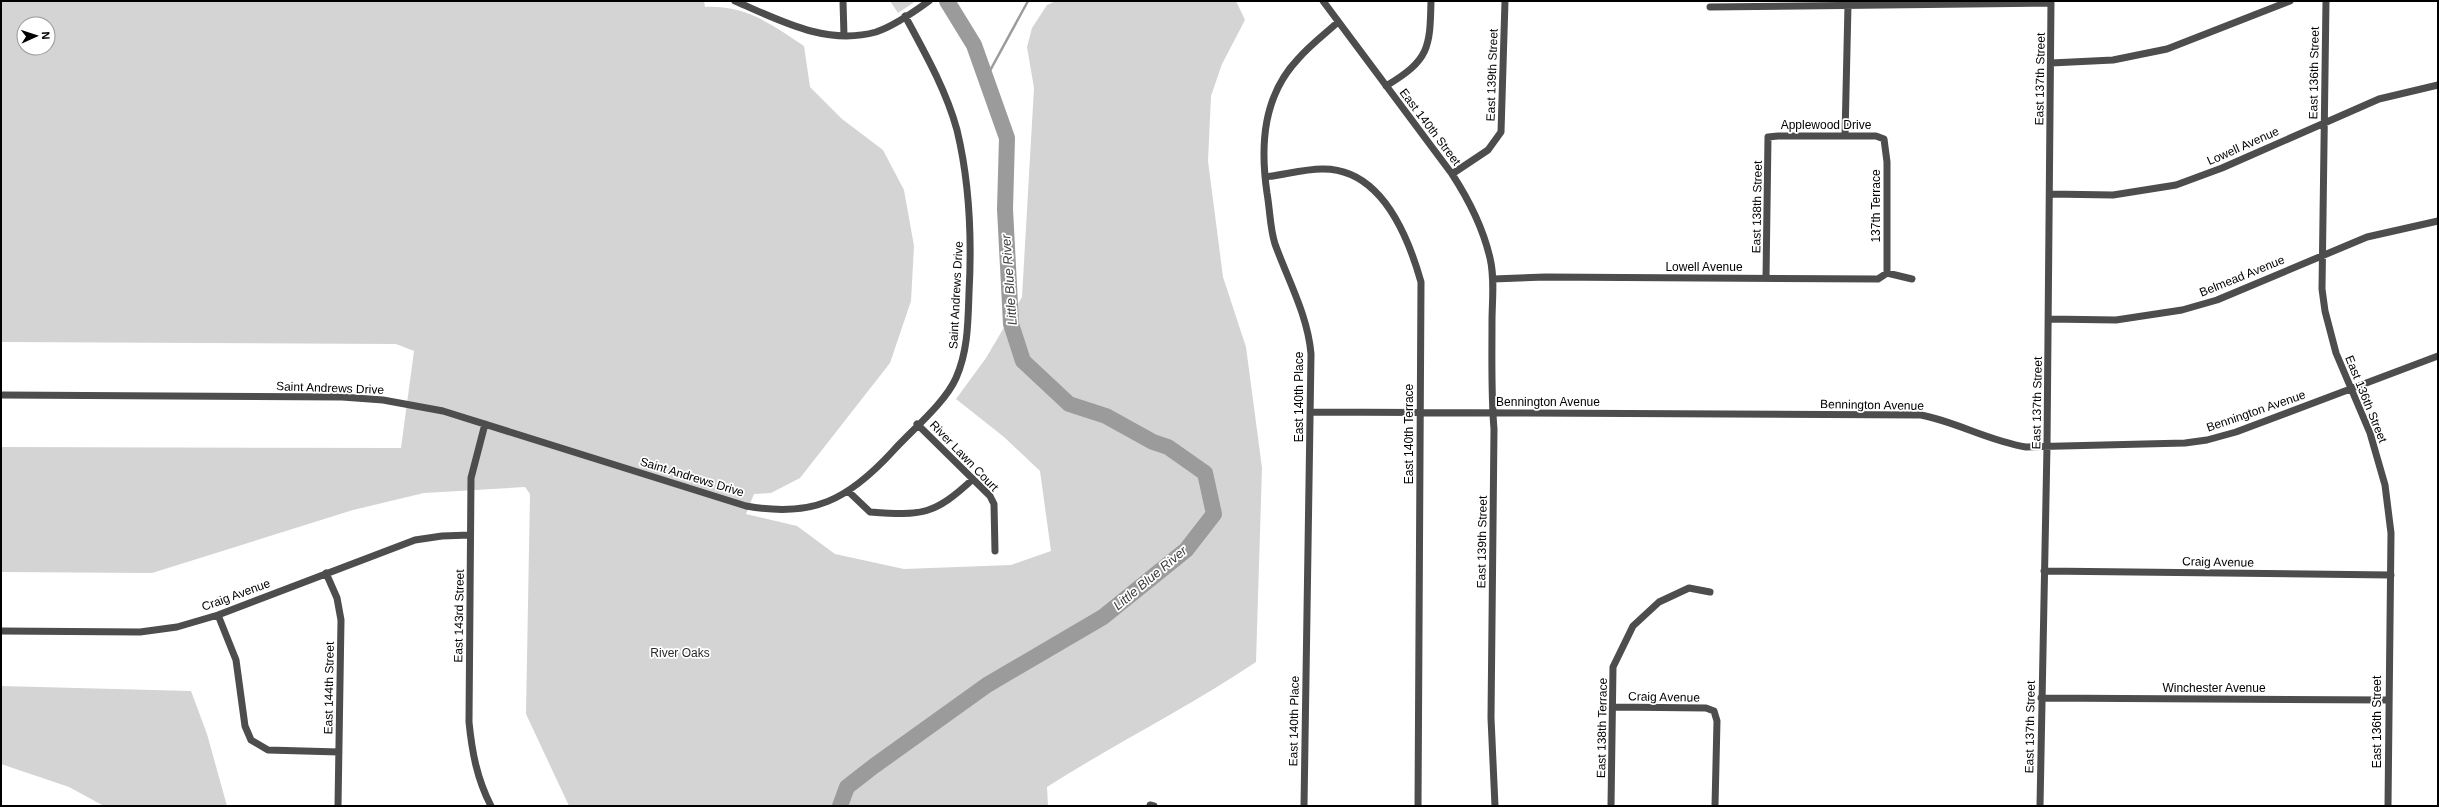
<svg xmlns="http://www.w3.org/2000/svg" width="2439" height="807" font-family="Helvetica,sans-serif">
<rect width="100%" height="100%" fill="#fff"/>
<path fill="#d4d4d4" fill-rule="evenodd" d="M 1,1 L 704,1 L 705,7 C 746,5 771,24 804,46 L 810,87 L 842,119 L 883,150 L 904,190 L 914,246 L 911,301 L 890,363 L 800,478 L 771,493 L 754,494 L 746,514 L 797,526 L 835,554 L 904,569 L 1011,565 L 1051,551 L 1040,471 L 1004,437 L 956,399 L 986,358 L 1022,297 L 1034,88 L 1027,47 L 1032,28 L 1047,5 L 1056,1 L 1236,1 L 1245,20 L 1222,64 L 1211,96 L 1208,161 L 1223,277 L 1246,347 L 1262,468 L 1256,662 C 1189,707 1116,743 1047,787 L 1048,806 L 569,806 L 526,714 L 530,494 L 525,487 L 424,493 L 353,510 L 152,573 L 1,572 L 1,447 L 401,448 L 414,351 L 396,344 L 1,342 ZM 24,24 L 48,24 L 48,48 L 24,48 Z
M 890,1 L 916,1 L 898,13 Z
M 1,686 L 191,691 L 207,734 L 227,806 L 104,806 L 69,787 L 1,764 Z"/>
<g fill="none" stroke-linecap="round" stroke-linejoin="round">
<path stroke="#9b9b9b" stroke-width="2.5" d="M 986,78 L 1028,1"/>
<path stroke="#9b9b9b" stroke-width="16" d="M 840,806 L 847,787 L 874,766 L 987,685 L 1103,617 L 1186,550 L 1214,514 L 1205,473 L 1168,447 L 1153,442 L 1106,416 L 1069,404 L 1023,361 L 1011,324 L 1005,209 L 1007,138 L 974,45 L 947,1"/>
<path stroke="#4d4d4d" stroke-width="7" d="M 735,1 C 779,20 826,46 876,32 C 894,26 914,12 929,1
M 843,1 L 844,36
M 1323,1 L 1452,174 C 1469,200 1483,228 1490,258 C 1495,279 1492,301 1492,322 C 1492,358 1491,393 1494,429 L 1491,718 L 1495,806
M 2326,1 L 2322,289 L 2325,311 L 2336,353 L 2370,433 L 2385,485 L 2391,533 L 2388,806
M 1710,7 L 2051,3
M 2051,63 L 2113,60 L 2167,49 L 2290,1
M 1386,86 C 1429,60 1430,49 1431,1
M 1845,136 L 1848,5
M 1452,174 L 1488,150 L 1501,132 L 1505,1
M 1265,177 C 1283,175 1304,169 1322,169 C 1381,168 1408,236 1421,282 L 1418,806
M 2050,194 L 2113,195 L 2176,185 L 2222,168 L 2379,99 L 2438,85
M 1766,278 L 1768,137 L 1778,136 L 1876,136 L 1884,139 L 1887,162 L 1887,273
M 1493,279 L 1545,277 L 1878,279 L 1887,273 L 1912,279
M 2049,319 L 2116,320 L 2182,310 L 2217,300 L 2367,237 L 2438,221
M 1,395 L 342,397 L 383,400 L 443,411 L 746,506 C 813,518 848,500 893,451 C 912,430 945,403 956,378 C 968,351 968,322 969,293 C 972,238 970,184 957,130 C 946,90 925,53 905,16
M 1310,412 L 1921,415 C 1957,422 1989,441 2026,447 L 2185,443 L 2207,440 L 2236,432 L 2438,356
M 485,424 L 471,478 L 469,722 C 472,752 477,779 491,806
M 917,424 L 990,496 L 994,504 L 995,551
M 849,492 L 870,512 C 923,516 934,515 973,479
M 2044,571 L 2391,575
M 326,573 L 337,598 L 341,620 L 338,806
M 218,615 L 236,660 L 245,726 L 251,740 L 268,750 L 339,752
M 1,631 L 140,632 L 177,627 L 218,615 L 415,540 L 442,536 L 470,535
M 2041,698 L 2388,700
M 1613,707 L 1706,708 L 1714,711 L 1717,721 L 1715,806
M 1150,805 L 1154,806
M 1304,806 L 1311,354 C 1308,316 1288,280 1275,244 C 1270,229 1270,210 1267,193 C 1260,145 1263,96 1298,59 C 1310,45 1325,34 1338,22
M 1611,806 L 1613,667 L 1633,626 L 1659,602 L 1689,588 L 1710,592
M 2040,806 L 2047,446 L 2051,1"/>
</g>
<g text-anchor="middle" dominant-baseline="central" stroke-width="3.5" stroke-linejoin="round" paint-order="stroke">
<g font-size="12" fill="#000" stroke="#fff">
<text transform="translate(2314 73) rotate(-89)">East 136th Street</text>
<text transform="translate(1492 75) rotate(-88)">East 139th Street</text>
<text transform="translate(2040 79) rotate(-89)">East 137th Street</text>
<text x="1826" y="125">Applewood Drive</text>
<text transform="translate(1430 127) rotate(53)">East 140th Street</text>
<text transform="translate(2243 146) rotate(-24)">Lowell Avenue</text>
<text transform="translate(1876 206) rotate(-90)">137th Terrace</text>
<text transform="translate(1757 207) rotate(-89)">East 138th Street</text>
<text x="1704" y="267">Lowell Avenue</text>
<text transform="translate(2242 276) rotate(-22)">Belmead Avenue</text>
<text transform="translate(956 295) rotate(-87)">Saint Andrews Drive</text>
<text transform="translate(330 388) rotate(2)">Saint Andrews Drive</text>
<text transform="translate(1299 397) rotate(-90)">East 140th Place</text>
<text transform="translate(2366 399) rotate(68)">East 136th Street</text>
<text x="1548" y="402">Bennington Avenue</text>
<text transform="translate(2037 403) rotate(-89)">East 137th Street</text>
<text transform="translate(1872 405) rotate(1)">Bennington Avenue</text>
<text transform="translate(2256 411) rotate(-19)">Bennington Avenue</text>
<text transform="translate(1409 434) rotate(-90)">East 140th Terrace</text>
<text transform="translate(964 456) rotate(46)">River Lawn Court</text>
<text transform="translate(692 477) rotate(17)">Saint Andrews Drive</text>
<text transform="translate(1482 542) rotate(-89)">East 139th Street</text>
<text transform="translate(2218 562) rotate(1)">Craig Avenue</text>
<text transform="translate(236 595) rotate(-20)">Craig Avenue</text>
<text transform="translate(459 616) rotate(-89)">East 143rd Street</text>
<text transform="translate(329 688) rotate(-89)">East 144th Street</text>
<text x="2214" y="688">Winchester Avenue</text>
<text transform="translate(1664 697) rotate(1)">Craig Avenue</text>
<text transform="translate(1294 721) rotate(-89)">East 140th Place</text>
<text transform="translate(2377 722) rotate(-90)">East 136th Street</text>
<text transform="translate(2030 727) rotate(-89)">East 137th Street</text>
<text transform="translate(1602 728) rotate(-89)">East 138th Terrace</text>
</g>
<g font-size="12" fill="#2b2b2b" stroke="#fff">
<text x="680" y="653">River Oaks</text>
</g>
<g font-size="13" font-style="italic" fill="#3c3c3c" stroke="#fff">
<text transform="translate(1009 280) rotate(-94)">Little Blue River</text>
<text transform="translate(1150 578) rotate(-40)">Little Blue River</text>
</g>
</g>
<rect width="2439" height="807" fill="none" stroke="#000000" stroke-width="4"/>
<g transform="translate(36 36) rotate(87)"><circle r="19" fill="#ffffff" stroke="#999999"/>
<path d="M0-3L7 15L0 10L-7 15Z" fill="#000000"/>
<text y="-6" font-size="11" font-weight="bold" text-anchor="middle" fill="#000000">N</text>
</g>
</svg>
